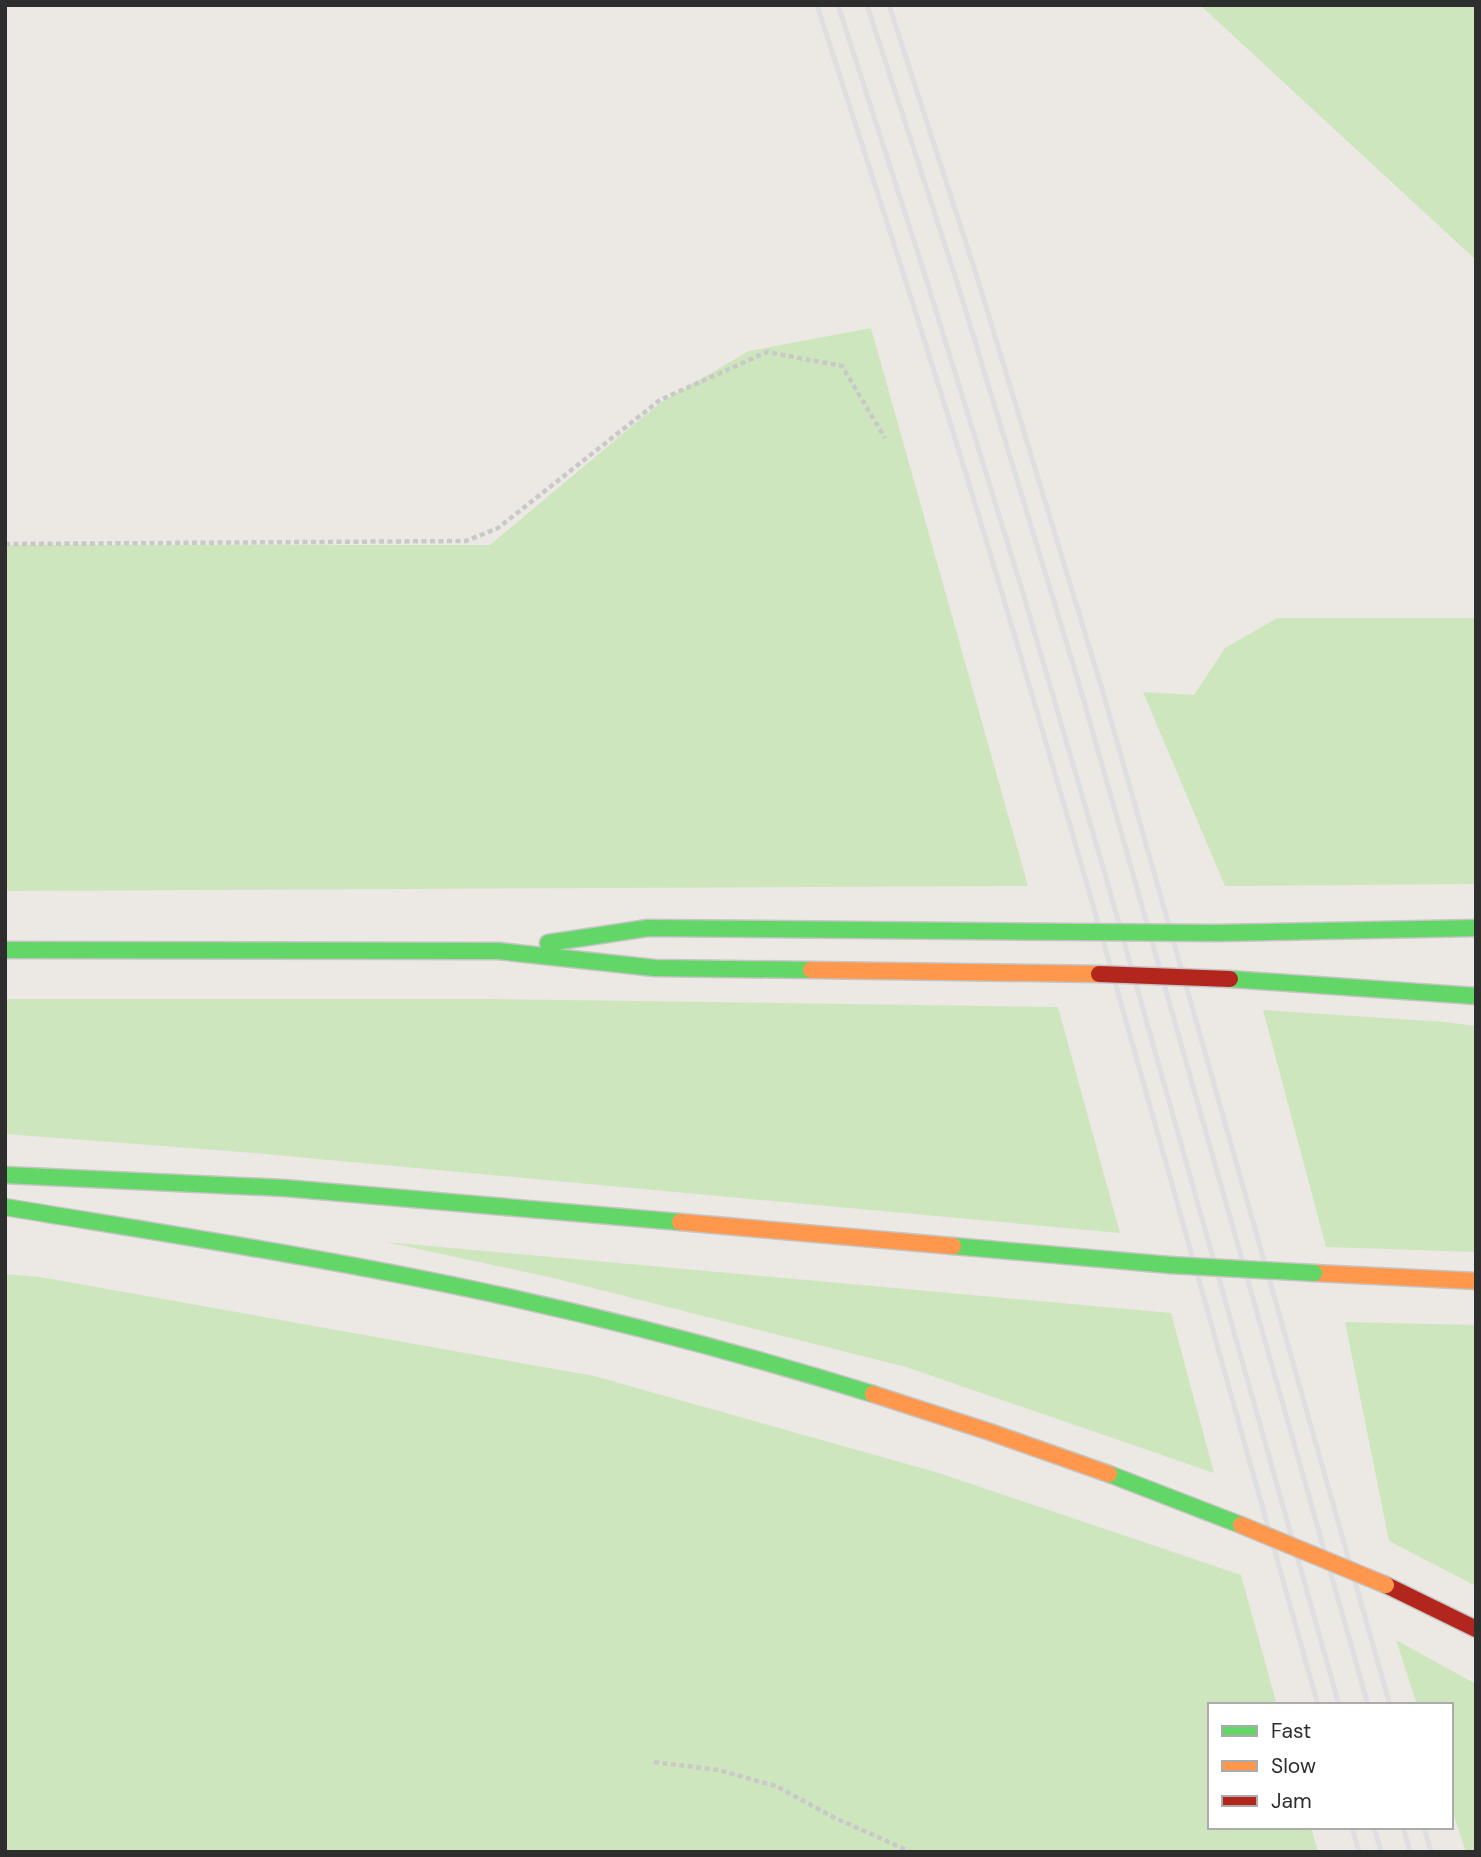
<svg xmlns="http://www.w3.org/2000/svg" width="1481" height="1857" font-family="'DM Sans',sans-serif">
<rect width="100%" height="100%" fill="#ece8e4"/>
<path fill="#cee6be" d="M 1200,5 L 1476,5 L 1476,260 Z
M 871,328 L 1028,886 L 5,891 L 5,545 L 490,545 L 626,431 L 663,401 L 749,351 Z
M 1277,618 L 1476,618 L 1476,884 L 1225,886 L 1143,692 L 1194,695 L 1225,648 Z
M 5,999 L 489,999 L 1058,1007 L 1120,1233 L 242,1152 L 5,1134 Z
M 1263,1010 L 1445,1022 L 1476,1026 L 1476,1252 L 1326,1247 Z
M 386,1242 L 1171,1313 L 1214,1473 L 906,1367 L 549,1277 Z
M 5,1274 L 40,1277 L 594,1376 L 939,1473 L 1241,1575 L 1277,1705 L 1210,1705 L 1210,1827 L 1311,1827 L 1318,1852 L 5,1852 Z
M 1345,1322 L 1476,1325 L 1476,1586 L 1389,1541 Z
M 1396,1640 L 1476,1684 L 1476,1852 L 1466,1852 L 1451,1807 L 1451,1705 L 1417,1705 Z"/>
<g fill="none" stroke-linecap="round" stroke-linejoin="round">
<defs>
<path id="fast" d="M 1216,933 L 1476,928
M 548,943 L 648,928 L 1080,932
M 5,950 L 498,951 L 655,968 L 811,970
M 1230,979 L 1476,996
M 5,1175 L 284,1188 L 680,1222
M 5,1207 C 168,1234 333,1259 494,1294 C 622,1322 748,1355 873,1394
M 953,1246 L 1170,1265
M 1109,1474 L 1241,1525"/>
<path id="slow" d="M 811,970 L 1099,974
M 680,1222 L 953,1246
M 1314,1273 L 1476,1281
M 873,1394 L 990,1432 L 1109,1474"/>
<path id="jam" d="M 1386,1585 L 1476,1629"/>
</defs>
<use href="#fast" stroke="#c6c5c4" stroke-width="19"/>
<use href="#slow" stroke="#c6c5c4" stroke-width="19"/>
<use href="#jam" stroke="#c6c5c4" stroke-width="19"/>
<path stroke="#c9c9c8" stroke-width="4.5" stroke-dasharray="5 3.5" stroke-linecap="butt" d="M 5,544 L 466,541 L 498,528 L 660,400 L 767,352 L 842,366 L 885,438
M 654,1762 L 718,1770 L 776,1786 L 833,1817 L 911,1852"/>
<use href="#fast" stroke="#63d668" stroke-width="16"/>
<use href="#slow" stroke="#ff974d" stroke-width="16"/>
<use href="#jam" stroke="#b3261e" stroke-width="16"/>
<path stroke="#dfdfe1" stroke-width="5" d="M 817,5 C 881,203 945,401 1004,600 C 1113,967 1214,1336 1318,1705
M 838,5 L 924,272 L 1023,593 L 1105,874 L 1339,1705
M 867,5 L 957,282 L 1082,694 L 1368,1705
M 889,5 L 977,277 L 1102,689 L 1390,1705
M 1352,1827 L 1359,1852
M 1374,1827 L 1381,1852
M 1403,1827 L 1410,1852
M 1424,1827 L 1431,1852"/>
<defs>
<path id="fast-bridge" d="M 1080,932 L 1216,933
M 1170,1265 L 1314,1273"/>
<path id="slow-bridge" d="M 1241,1525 L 1386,1585"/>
<path id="jam-bridge" d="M 1099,974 L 1230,979"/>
</defs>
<use href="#fast-bridge" stroke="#c6c5c4" stroke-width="19" stroke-linecap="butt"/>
<use href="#slow-bridge" stroke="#c6c5c4" stroke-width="19" stroke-linecap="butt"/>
<use href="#jam-bridge" stroke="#c6c5c4" stroke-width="19" stroke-linecap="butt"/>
<use href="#fast-bridge" stroke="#63d668" stroke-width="16"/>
<use href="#slow-bridge" stroke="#ff974d" stroke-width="16"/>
<use href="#jam-bridge" stroke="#b3261e" stroke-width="16"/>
</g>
<rect width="1481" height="1857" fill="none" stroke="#2e2e2e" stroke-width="14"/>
<rect x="1208" y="1703" width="245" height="126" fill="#ffffff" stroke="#ababab" stroke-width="2"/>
<rect x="1222" y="1726" width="35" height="10" fill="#63d668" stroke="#ababab" stroke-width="2"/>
<text x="1271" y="1738" font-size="21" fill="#2e2e2e">Fast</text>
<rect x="1222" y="1761" width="35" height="10" fill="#ff974d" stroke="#ababab" stroke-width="2"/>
<text x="1271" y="1773" font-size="21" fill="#2e2e2e">Slow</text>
<rect x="1222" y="1796" width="35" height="10" fill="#b3261e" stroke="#ababab" stroke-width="2"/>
<text x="1271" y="1808" font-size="21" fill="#2e2e2e">Jam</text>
</svg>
